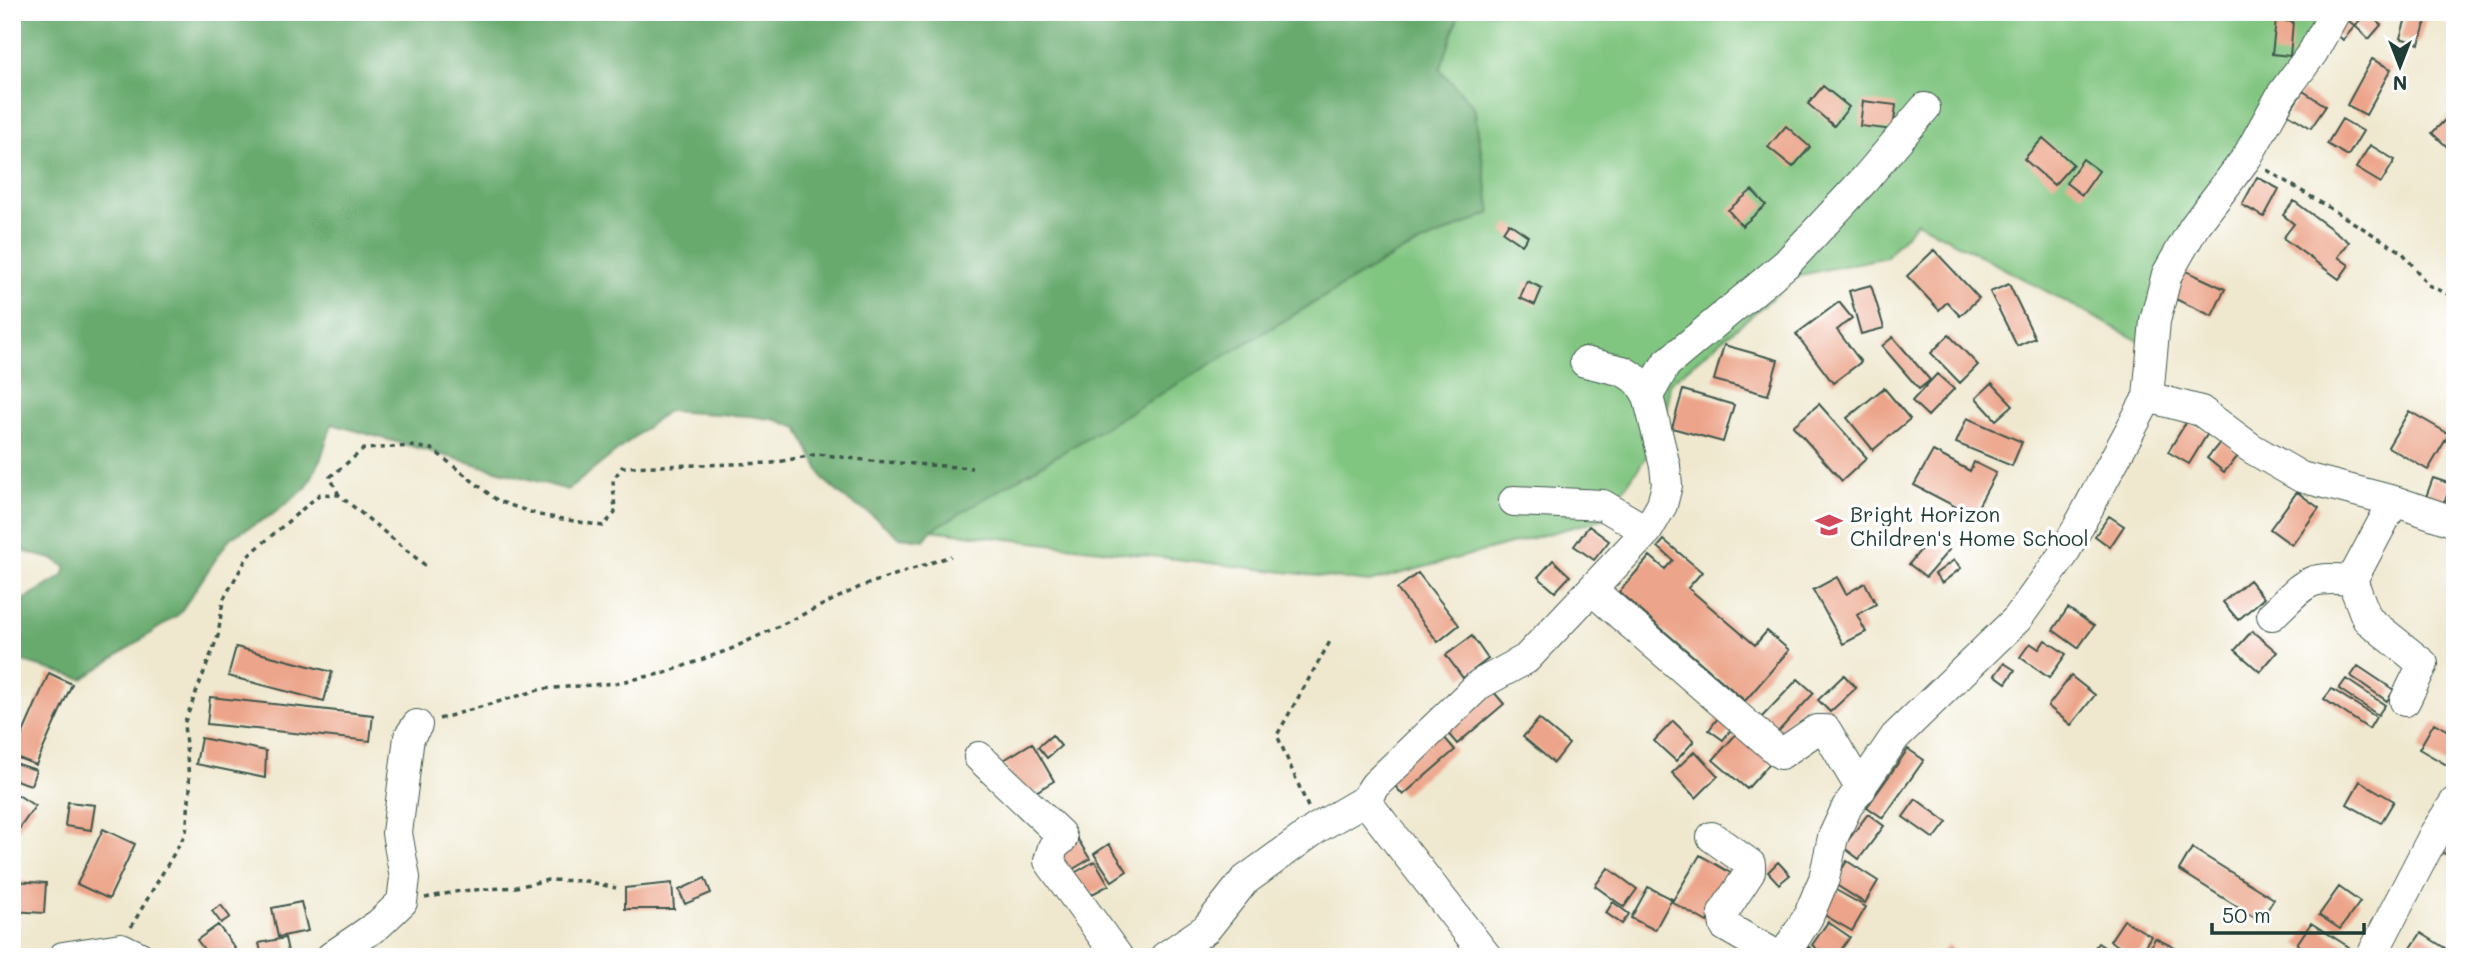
<svg xmlns="http://www.w3.org/2000/svg" width="2467" height="969" font-family="Mali,sans-serif">
<rect width="100%" height="100%" fill="#fff"/>
<filter id="ink" filterUnits="userSpaceOnUse"><feTurbulence type="fractalNoise" baseFrequency=".0143" numOctaves="2"/><feDisplacementMap in="SourceGraphic" scale="14" xChannelSelector="R" yChannelSelector="G"/><feConvolveMatrix kernelMatrix="1 2 1 2 8 2 1 2 1" color-interpolation-filters="sRGB"/></filter>
<filter id="wash" filterUnits="userSpaceOnUse"><feTurbulence type="fractalNoise" baseFrequency=".00686" numOctaves="4" result="noise"/><feDisplacementMap in="SourceGraphic" scale="28" xChannelSelector="R" yChannelSelector="G"/><feGaussianBlur stdDeviation="1.57" result="paint"/><feColorMatrix in="noise" values="0 0 0 0 0 0 0 0 0 0 0 0 0 0 0 0 0 1.4 0 .05"/><feComposite in="paint" operator="in"/></filter>
<g filter="url(#wash)">
<rect width="100%" height="100%" fill="#efe8cf"/>
<path fill="#80c580" stroke="#50815a" stroke-width="2" d="M 1460,12 L 2327,12 L 2167,274 L 2152,348 L 1917,222 L 1886,257 L 1800,275 L 1670,383 L 1665,430 L 1603,519 L 1369,582 L 931,530 L 1396,254 L 1491,213 L 1474,107 L 1440,70 Z"/>
<path fill="#68aa6e" stroke="#447451" stroke-width="2" d="M 12,12 L 1460,12 L 1440,70 L 1474,107 L 1491,213 L 1396,254 L 932,530 L 924,540 L 899,537 L 868,512 L 848,501 L 824,480 L 798,428 L 777,420 L 750,416 L 667,411 L 568,490 L 332,424 L 320,461 L 306,488 L 272,515 L 230,538 L 179,614 L 83,679 L 12,659 L 12,606 L 63,576 L 66,567 L 55,560 L 12,548 Z"/>
<g id="blocks">
<path fill="#eca58a" d="M 2367,12 L 2381,25 L 2369,39 L 2355,26 Z
M 2407,15 L 2426,21 L 2419,44 L 2400,38 Z
M 2344,17 L 2355,26 L 2343,40 L 2332,30 Z
M 2276,20 L 2293,22 L 2290,56 L 2272,54 Z
M 2372,59 L 2391,69 L 2366,115 L 2347,105 Z
M 1823,86 L 1849,107 L 1834,126 L 1808,104 Z
M 2303,91 L 2326,106 L 2311,128 L 2288,114 Z
M 1863,101 L 1896,105 L 1893,130 L 1860,126 Z
M 2455,110 L 2455,154 L 2432,133 Z
M 2342,119 L 2363,131 L 2348,156 L 2327,144 Z
M 1786,126 L 1810,147 L 1793,167 L 1768,147 Z
M 2043,138 L 2073,164 L 2054,185 L 2024,159 Z
M 2370,145 L 2395,160 L 2381,183 L 2356,168 Z
M 2083,159 L 2099,171 L 2082,195 L 2066,183 Z
M 2257,177 L 2279,189 L 2264,217 L 2242,205 Z
M 1752,190 L 1766,205 L 1742,226 L 1728,210 Z
M 2294,201 L 2349,242 L 2338,257 L 2349,265 L 2339,279 L 2283,238 L 2294,224 L 2283,215 Z
M 1509,223 L 1528,236 L 1522,245 L 1503,232 Z
M 1934,250 L 1979,298 L 1960,316 L 1947,302 L 1939,310 L 1907,276 Z
M 2184,270 L 2225,289 L 2212,316 L 2171,297 Z
M 1527,281 L 1542,288 L 1535,305 L 1520,298 Z
M 2009,284 L 2035,338 L 2017,346 L 1990,292 Z
M 1871,285 L 1884,328 L 1861,334 L 1849,291 Z
M 1839,302 L 1852,318 L 1837,330 L 1861,362 L 1833,383 L 1796,334 Z
M 1949,335 L 1978,365 L 1960,383 L 1931,353 Z
M 1893,337 L 1930,380 L 1919,389 L 1882,346 Z
M 1724,345 L 1778,360 L 1768,395 L 1714,380 Z
M 1937,374 L 1954,389 L 1928,416 L 1912,401 Z
M 1992,383 L 2013,405 L 1996,420 L 1976,398 Z
M 1884,388 L 1910,419 L 1873,450 L 1847,418 Z
M 1683,390 L 1734,405 L 1723,442 L 1672,428 Z
M 1819,404 L 1867,458 L 1842,481 L 1793,426 Z
M 2409,411 L 2449,434 L 2428,470 L 2388,447 Z
M 1967,418 L 2022,442 L 2012,466 L 1956,443 Z
M 2187,421 L 2208,433 L 2189,464 L 2168,452 Z
M 2223,439 L 2240,454 L 2224,472 L 2207,458 Z
M 1933,451 L 1970,471 L 1974,462 L 1996,473 L 1973,516 L 1914,485 Z
M 2433,478 L 2451,484 L 2444,504 L 2426,497 Z
M 2297,492 L 2319,508 L 2292,545 L 2270,529 Z
M 2109,516 L 2124,526 L 2110,547 L 2095,536 Z
M 1589,526 L 1609,541 L 1594,560 L 1574,546 Z
M 1932,536 L 1949,550 L 1926,577 L 1909,564 Z
M 1664,540 L 1702,572 L 1688,588 L 1755,645 L 1767,631 L 1789,650 L 1745,701 L 1619,592 L 1650,556 L 1665,569 L 1673,560 L 1658,547 Z
M 1553,560 L 1570,576 L 1555,592 L 1538,577 Z
M 1954,560 L 1961,568 L 1942,583 L 1935,574 Z
M 1418,573 L 1459,625 L 1438,642 L 1397,589 Z
M 1837,577 L 1846,594 L 1865,583 L 1876,604 L 1857,615 L 1866,632 L 1843,644 L 1813,590 Z
M 2249,580 L 2264,598 L 2238,620 L 2223,602 Z
M 2068,608 L 2094,626 L 2078,648 L 2053,630 Z
M 2252,631 L 2277,652 L 2260,672 L 2235,650 Z
M 1472,636 L 1488,659 L 1463,678 L 1446,655 Z
M 2045,640 L 2066,654 L 2049,678 L 2020,657 L 2030,643 L 2039,649 Z
M 236,647 L 332,672 L 324,701 L 228,676 Z
M 2004,663 L 2015,670 L 2006,683 L 1995,675 Z
M 2358,666 L 2394,690 L 2387,701 L 2351,676 Z
M 49,673 L 72,684 L 36,765 L 13,756 Z
M 1844,675 L 1856,688 L 1830,712 L 1818,700 Z
M 2071,676 L 2095,695 L 2071,725 L 2048,706 Z
M 1798,679 L 1814,693 L 1774,736 L 1758,721 Z
M 2346,679 L 2385,705 L 2378,715 L 2339,689 Z
M 1487,684 L 1504,704 L 1457,744 L 1441,725 Z
M 2332,689 L 2376,717 L 2369,729 L 2324,699 Z
M 210,697 L 373,715 L 370,741 L 207,724 Z
M 1721,714 L 1735,724 L 1723,740 L 1709,730 Z
M 1539,719 L 1569,744 L 1554,763 L 1523,737 Z
M 1673,721 L 1694,741 L 1676,761 L 1654,741 Z
M 2434,723 L 2455,735 L 2454,769 L 2419,749 Z
M 1439,731 L 1455,750 L 1403,795 L 1387,777 Z
M 1738,732 L 1772,761 L 1747,789 L 1713,760 Z
M 1052,735 L 1061,746 L 1047,758 L 1038,747 Z
M 201,738 L 266,751 L 265,778 L 196,764 Z
M 1032,743 L 1054,781 L 1024,799 L 1002,761 Z
M 1908,749 L 1924,760 L 1883,818 L 1867,807 Z
M 1695,751 L 1718,776 L 1696,798 L 1672,773 Z
M 12,762 L 36,770 L 31,785 L 12,779 Z
M 2360,781 L 2394,801 L 2381,823 L 2347,804 Z
M 18,795 L 35,806 L 17,832 L 12,829 L 12,803 Z
M 1916,799 L 1947,822 L 1934,839 L 1903,817 Z
M 68,802 L 95,805 L 91,830 L 65,826 Z
M 1868,814 L 1884,826 L 1859,859 L 1843,847 Z
M 2455,825 L 2455,859 L 2437,850 Z
M 103,829 L 135,844 L 109,899 L 77,884 Z
M 1077,838 L 1090,859 L 1068,872 L 1056,852 Z
M 1109,844 L 1127,871 L 1112,881 L 1094,854 Z
M 2192,848 L 2274,899 L 2260,921 L 2179,870 Z
M 1700,855 L 1734,875 L 1707,922 L 1672,902 Z
M 1095,861 L 1109,885 L 1085,898 L 1071,875 Z
M 1847,861 L 1878,881 L 1865,903 L 1833,883 Z
M 1778,862 L 1790,875 L 1779,884 L 1768,872 Z
M 1608,868 L 1637,889 L 1624,907 L 1595,886 Z
M 705,878 L 711,893 L 685,904 L 679,890 Z
M 12,881 L 46,883 L 44,913 L 12,911 Z
M 672,883 L 674,909 L 625,909 L 625,888 Z
M 1648,887 L 1672,899 L 1655,930 L 1631,918 Z
M 2339,887 L 2360,902 L 2340,929 L 2319,915 Z
M 1834,889 L 1866,907 L 1852,931 L 1821,913 Z
M 301,902 L 308,931 L 278,937 L 272,908 Z
M 1613,902 L 1629,914 L 1622,924 L 1606,913 Z
M 221,905 L 230,917 L 221,923 L 212,911 Z
M 2124,920 L 2151,936 L 2138,957 L 2110,941 Z
M 1828,922 L 1850,937 L 1836,957 L 1828,957 L 1812,945 Z
M 2311,923 L 2349,947 L 2343,957 L 2317,957 L 2297,944 Z
M 218,925 L 235,948 L 223,957 L 210,957 L 197,940 Z
M 2421,933 L 2453,953 L 2451,957 L 2405,957 Z
M 285,938 L 289,956 L 262,957 L 259,943 Z
M 2155,938 L 2177,949 L 2173,957 L 2146,957 Z
M 2098,943 L 2119,957 L 2088,957 Z
M 1949,945 L 1960,957 L 1935,957 Z
M 1809,947 L 1819,957 L 1799,957 Z"/>
</g>
</g>
<g filter="url(#ink)">
<use href="#blocks" fill-opacity="0" stroke="#3e574b" stroke-width="2"/>
<g fill="none" stroke-linecap="round" stroke-linejoin="round">
<defs>
<path id="minor" d="M 1648,396 L 1666,364 L 1787,263 L 1865,179 L 1925,108
M 2148,397 L 2201,411 L 2251,448 L 2301,477 L 2394,501 L 2455,522
M 1514,501 L 1603,505 L 1647,531
M 2394,501 L 2352,580 L 2367,619 L 2423,664 L 2405,701
M 1592,590 L 1781,754 L 1816,730 L 1826,730 L 1861,789
M 2272,615 C 2306,583 2304,576 2352,580
M 979,757 L 1060,834 L 1062,839 L 1053,847 L 1049,861 L 1118,957
M 1712,837 L 1750,864 L 1750,872 L 1723,913 L 1725,926 L 1779,957
M 63,957 L 121,948 L 140,957
M 331,957 L 379,924 L 402,902 L 405,878 L 397,833 L 409,737 L 417,725
M 1165,957 L 1206,929 L 1244,881 L 1317,828 L 1365,800
M 1487,957 L 1365,800 L 1375,785 L 1480,684 L 1526,659 L 1647,531 L 1662,505 L 1667,485 L 1665,466 L 1648,396 L 1639,381 L 1623,371 L 1585,362
M 1783,957 L 1808,917 L 1824,879 L 1833,837 L 1847,807 L 1895,737 L 2017,619 L 2063,555 L 2148,397 L 2155,321 L 2167,274 L 2194,227 L 2247,157 L 2282,94 L 2313,52 L 2335,12
M 2371,957 L 2435,833 L 2455,802"/>
</defs>
<use href="#minor" stroke="#3e574b" stroke-width="32"/>
<path stroke="#3e574b" stroke-width="3.5" stroke-dasharray="5 5" stroke-linecap="butt" d="M 2267,170 L 2402,252 L 2428,285 L 2455,297
M 339,495 L 330,477 L 364,449 L 411,446 L 432,449 L 498,501 L 539,515 L 603,526 L 615,513 L 613,480 L 622,467 L 773,463 L 818,454 L 872,461 L 972,468
M 439,719 L 542,689 L 616,683 L 665,673 L 731,649 L 862,586 L 951,556
M 1308,807 L 1277,735 L 1332,638
M 425,898 L 460,891 L 516,887 L 548,880 L 586,881 L 616,888
M 131,927 L 186,833 L 190,789 L 184,724 L 218,636 L 223,600 L 248,556 L 320,494 L 339,495 L 426,566"/>
<use href="#minor" stroke="#fff" stroke-width="30"/>
</g>
</g>
<defs>
<symbol id="school-bare" viewBox="-9 -9 18 18"><path d="M0-5L7-2L0 1L-7-2ZM-4 1L0 2.5L4 1V4Q0 6-4 4Z" fill="#d1495b" stroke="#fff" stroke-width="2.5" paint-order="stroke"/></symbol>
</defs>
<g fill-rule="evenodd">
<use href="#school-bare" x="1810" y="506" width="38" height="38"/>
</g>
<g text-anchor="middle" dominant-baseline="central" stroke-width="7" stroke-linejoin="round" paint-order="stroke">
<g font-size="21" fill="#1f3d34" stroke="#fff" text-anchor="start">
<text x="1850" y="513">Bright Horizon<tspan x="1850" dy="24">Children's Home School</tspan></text>
</g>
</g>
<rect width="2467" height="969" fill="none" stroke="#fff" stroke-width="42"/>
<g transform="translate(2400 66) rotate(180)" stroke="#ffffff" stroke-width="5" paint-order="stroke">
<path d="M0-5L12 26L0 18L-12 26Z" fill="#1f3d34"/>
<text y="-10" font-size="19" font-weight="bold" text-anchor="middle" fill="#1f3d34">N</text>
</g>
<path d="M2212 923v10h152v-10" fill="none" stroke="#1f3d34" stroke-width="3.5"/>
<text x="2222" y="923" font-size="21" fill="#1f3d34" stroke="#ffffff" stroke-width="5" paint-order="stroke">50 m</text>
</svg>
